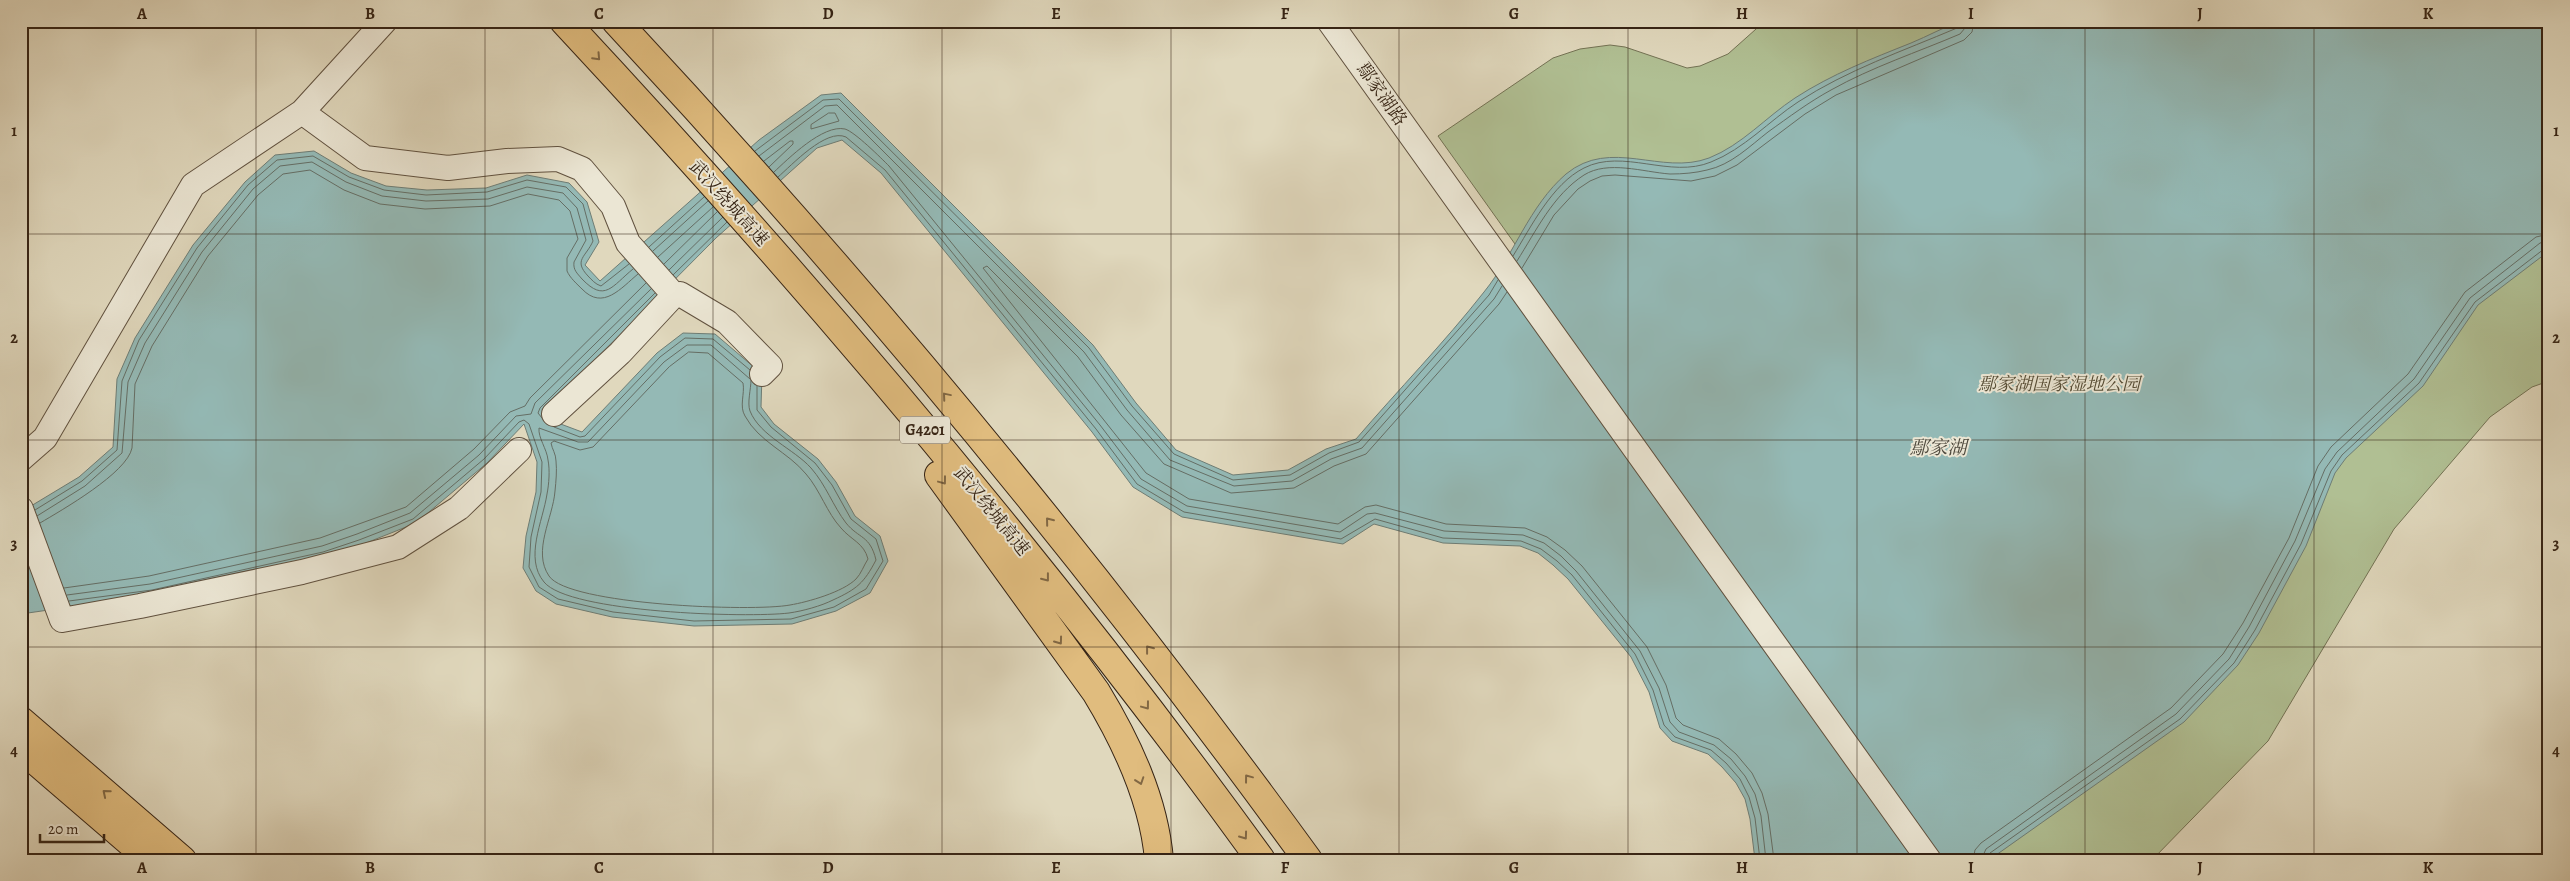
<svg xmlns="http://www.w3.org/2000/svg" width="2570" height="881" font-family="Alegreya,'Noto Serif SC',serif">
<rect width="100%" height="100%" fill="#e0d8bd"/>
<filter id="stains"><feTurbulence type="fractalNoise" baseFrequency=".004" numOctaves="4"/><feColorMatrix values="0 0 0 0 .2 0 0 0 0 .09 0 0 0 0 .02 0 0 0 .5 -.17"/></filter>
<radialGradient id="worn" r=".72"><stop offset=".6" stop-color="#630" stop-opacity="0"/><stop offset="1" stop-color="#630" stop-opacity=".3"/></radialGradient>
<path fill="#b0bf93" stroke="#737254" d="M 1765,21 L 2549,21 L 2549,381 L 2532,387 L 2490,417 L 2394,529 L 2268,741 L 2152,860 L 1954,860 L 1438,136 L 1553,58 L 1580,49 L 1610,45 L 1625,47 L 1687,68 L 1700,66 L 1728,54 Z"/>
<path fill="#94b9b5" stroke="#6e7d75" d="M 1961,21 L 2549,21 L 2549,251 L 2478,305 L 2423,386 L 2346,458 L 2335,473 L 2306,546 L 2259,633 L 2238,665 L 2184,722 L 1989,860 L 1755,860 L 1750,819 L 1745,799 L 1736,783 L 1722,767 L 1708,754 L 1672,741 L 1660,728 L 1649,692 L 1631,657 L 1568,579 L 1553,565 L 1538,553 L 1520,546 L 1443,543 L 1374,524 L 1343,544 L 1182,517 L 1133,487 L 1092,432 L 881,173 L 842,140 L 817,148 L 716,238 L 543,412 L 550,420 L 582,432 L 657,353 L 683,333 L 715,334 L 762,374 L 761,407 L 774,424 L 818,459 L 836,482 L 855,516 L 880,536 L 888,561 L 870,593 L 836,611 L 792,624 L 694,626 L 612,617 L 556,604 L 536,591 L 523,568 L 526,536 L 536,492 L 537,462 L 524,424 L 487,463 L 416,523 L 361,545 L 325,556 L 152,595 L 21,614 L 21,512 L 79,477 L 113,447 L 117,379 L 135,338 L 193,245 L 245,182 L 275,155 L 314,151 L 351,173 L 386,186 L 427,190 L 486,188 L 527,175 L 569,183 L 587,202 L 599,242 L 585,265 L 600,281 L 759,140 L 821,95 L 841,93 L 1093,345 L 1136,403 L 1176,450 L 1233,475 L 1288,470 L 1326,449 L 1356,439 C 1398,390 1444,343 1484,292 C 1514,255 1529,206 1566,174 C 1611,137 1661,176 1709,158 C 1742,145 1766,117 1795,98 C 1832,74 1871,59 1911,43 C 1928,36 1944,27 1961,21 Z"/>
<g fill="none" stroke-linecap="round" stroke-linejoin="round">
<path stroke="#656e65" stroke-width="1" d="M 829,113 L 835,113 L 839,121 L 811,129 L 811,125 Z
M 755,151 L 823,100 L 839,99 L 1089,348 L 1132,406 L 1174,454 L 1233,480 L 1290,475 L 1329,453 L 1359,442 L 1489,295 L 1498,280
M 759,156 L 825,106 L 837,105 L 1084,352 L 1127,410 L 1170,460 L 1234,486 L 1292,481 L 1331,459 L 1362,448 L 1494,299 L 1502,286
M 764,161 L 790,141 L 793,141 L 793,144 L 769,167
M 774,172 C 788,159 823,124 845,129 C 855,132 881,158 889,166 L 1100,425 L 1141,479 L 1187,506 L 1340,532 L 1367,514 L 1375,513 L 1444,531 L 1523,535 L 1544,543 L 1561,556 L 1576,571 L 1640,651 L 1659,688 L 1670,722 L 1679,732 L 1714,745 L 1731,759 L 1745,776 L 1755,794 L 1761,816 L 1766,860
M 778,177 C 792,165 826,128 846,137 L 885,170 L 1096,429 L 1137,484 L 1184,512 L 1341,539 L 1375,519 L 1443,538 L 1521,541 L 1541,549 L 1557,561 L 1572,575 L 1635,654 L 1653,690 L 1664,725 L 1675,737 L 1711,750 L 1726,763 L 1740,779 L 1749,797 L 1755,818 L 1760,860
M 649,247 L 704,197
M 653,251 L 708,201
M 1513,256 C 1531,227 1552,184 1584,168 C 1623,148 1670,179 1711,162 C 1744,149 1769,121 1798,102 C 1847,70 1903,51 1957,28 L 1960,21
M 658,257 L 713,207
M 1517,261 C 1536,231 1553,195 1584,175 C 1608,160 1643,172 1670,174 C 1683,174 1695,173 1707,170 C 1731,165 1750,146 1768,132 C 1789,117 1809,102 1831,90 C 1872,67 1918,52 1960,34 L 1965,28 L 1967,21
M 664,264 L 717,212
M 1522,268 L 1554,215 L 1578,189 L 1590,181 L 1602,176 L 1615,175 L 1691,181 L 1715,176 L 1737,165 L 1805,114 L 1836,95 L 1964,40 L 1972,32 L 1974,21
M 669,270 L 723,217
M 673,275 L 727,222
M 1507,292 L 1499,304 L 1366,454 L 1334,466 L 1294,488 L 1231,493 L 1164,464 L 1121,415 L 1078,357 L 987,266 L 983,268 L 1146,473 L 1189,499 L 1338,524 L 1365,507 L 1376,505 L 1446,524 L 1525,528 L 1547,537 L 1565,550 L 1582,566 L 1647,647 L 1666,685 L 1676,718 L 1683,725 L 1719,739 L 1736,754 L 1752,773 L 1762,793 L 1768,814 L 1774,860
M 689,352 L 708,353 L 743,383 C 745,394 739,406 745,416 C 759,442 788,452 806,474 C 820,490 827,513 841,528 C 851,540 864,543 868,559 C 864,565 861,574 856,579 C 843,592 808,602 790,605 C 753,612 568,605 549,576 C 532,551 553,518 555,491 C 556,481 557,471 556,461 C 556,454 552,449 551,443 L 554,441 L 580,450 L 593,447 L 669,367 Z
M 750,379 L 711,345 L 687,345 L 664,362 L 588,442 L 578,442 L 539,428 C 538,438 547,449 548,460 C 550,470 549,484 547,494 C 543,521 524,558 544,582 C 569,613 748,618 789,613 C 803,611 821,606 833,600 C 857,589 864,583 876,560 C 870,535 859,539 846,523 C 833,506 826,485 811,468 C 794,449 760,436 750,411 C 747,403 751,389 751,380
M 542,418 L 538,413 L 540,408 L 655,293
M 554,427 L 580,437 L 585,436 L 660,357 L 685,338 L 713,339 L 750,370
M 35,510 L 82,481 L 117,450 L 122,381 L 139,340 L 197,248 L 248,185 L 277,160 L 313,156 L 349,177 L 384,190 L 426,195 L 487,192 L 527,180 L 566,187 L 583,204 L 593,241 C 586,257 573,260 588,276 C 592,280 595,284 601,286 L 629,264
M 37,516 L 85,486 L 122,453 L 128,382 L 145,343 L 202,252 L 253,189 L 280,166 L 312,162 L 346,182 L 382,196 L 426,201 L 488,199 L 527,187 L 563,193 L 577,208 L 586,240 L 574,262 C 573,270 577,273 582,279 C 605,303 612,286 633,269
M 40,523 C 62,510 127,473 132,448 L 135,384 L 152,346 L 208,256 L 258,195 L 283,174 L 310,170 L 344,190 L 380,204 L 425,209 L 490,206 L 528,194 L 559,200 L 570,211 L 578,239 L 567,258 L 567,271 C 570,278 577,284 582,289 C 603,311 621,288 638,274
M 64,588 L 149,576 L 320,538 L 406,507 L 474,449 L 510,412 L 525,406 L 530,398 L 646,283
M 67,595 L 150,584 L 322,546 L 357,534 L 410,513 L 479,455 L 516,416 L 531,414 L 535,403 L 651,289
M 69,601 L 152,590 L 323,552 L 359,540 L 413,519 L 484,459 L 519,422 L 524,420 L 529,424 L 542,462 L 541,492 L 531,537 L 529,567 L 539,587 L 558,599 L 613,612 L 694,621 L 791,619 L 834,607 L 866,589 L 883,561 L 876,539 L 851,519 L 832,485 L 815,463 L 771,427 L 757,410 L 757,386
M 1973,860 L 1975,850 L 1981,843 L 2171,708 L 2223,654 L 2243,623 L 2289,538 L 2318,466 L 2331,447 L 2408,374 L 2465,292 L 2536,237 L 2549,234
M 1981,860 L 1986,849 L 2176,714 L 2229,659 L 2249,627 L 2295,541 L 2325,469 L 2337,452 L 2414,379 L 2470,298 L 2540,243 L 2549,241
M 1987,860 L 1990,853 L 2180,719 L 2234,663 L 2255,630 L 2301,544 L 2331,471 L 2342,455 L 2419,383 L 2475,302 L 2544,249 L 2549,248"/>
<defs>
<path id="minor" d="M 1329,21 L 1929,860
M 302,112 L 365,158 L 448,168 L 507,161 L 558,159 L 582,169 L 613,206 L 628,243 L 674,295 L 680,294 L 727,322 L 770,366 L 762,374
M 554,414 L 620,353 L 674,295
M 21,459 L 45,438 L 193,185 L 302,112 L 385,21
M 21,509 L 62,620 L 140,606 L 302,572 L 398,547 L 459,508 L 519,450"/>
<path id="highway" d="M 564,21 C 812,287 1048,566 1261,860
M 616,21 C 863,286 1095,567 1308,860
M 939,475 L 1096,692 C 1127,743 1154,800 1159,860
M 21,721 L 182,860
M 21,748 L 151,860"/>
</defs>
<use href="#minor" stroke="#60513f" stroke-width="26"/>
<use href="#highway" stroke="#362415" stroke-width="30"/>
<use href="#minor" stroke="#ebe6d4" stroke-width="24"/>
<use href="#highway" stroke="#e0bc7e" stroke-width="28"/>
</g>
<defs><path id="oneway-chevron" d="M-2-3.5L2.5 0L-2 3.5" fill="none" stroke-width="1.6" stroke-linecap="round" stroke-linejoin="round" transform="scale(1.25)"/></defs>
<g stroke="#826844">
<use href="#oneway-chevron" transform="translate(597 57) rotate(47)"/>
<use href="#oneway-chevron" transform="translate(946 396) rotate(-130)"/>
<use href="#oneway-chevron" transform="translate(943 481) rotate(53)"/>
<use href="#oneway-chevron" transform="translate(1049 521) rotate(-129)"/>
<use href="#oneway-chevron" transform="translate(1046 578) rotate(52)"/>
<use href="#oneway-chevron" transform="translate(1059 641) rotate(54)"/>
<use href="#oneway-chevron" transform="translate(1149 649) rotate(-128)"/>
<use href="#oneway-chevron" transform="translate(1146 706) rotate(53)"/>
<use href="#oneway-chevron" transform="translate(1248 778) rotate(-127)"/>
<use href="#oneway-chevron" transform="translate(1140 781) rotate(71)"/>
<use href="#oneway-chevron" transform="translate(106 793) rotate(-140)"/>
<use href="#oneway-chevron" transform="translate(1244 836) rotate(54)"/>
</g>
<path fill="none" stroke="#362415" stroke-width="1" stroke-opacity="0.55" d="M 256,21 L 256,860M 485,21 L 485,860M 713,21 L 713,860M 942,21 L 942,860M 1171,21 L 1171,860M 1399,21 L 1399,860M 1628,21 L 1628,860M 1857,21 L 1857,860M 2085,21 L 2085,860M 2314,21 L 2314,860M 21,234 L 2549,234M 21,440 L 2549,440M 21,647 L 2549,647"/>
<g text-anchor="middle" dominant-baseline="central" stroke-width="4" stroke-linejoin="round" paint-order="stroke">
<rect fill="#ebe6d4" stroke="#6c5e4e" stroke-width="1" x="900" y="416.5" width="50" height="27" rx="4"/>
<g font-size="16" font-weight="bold" fill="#362415">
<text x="925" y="430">G4201</text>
</g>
<g font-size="18" fill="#362415" stroke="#ebe6d4">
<text transform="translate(1382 94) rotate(55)">鄢家湖路</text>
<text transform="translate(729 203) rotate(48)">武汉绕城高速</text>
<text transform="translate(992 511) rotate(51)">武汉绕城高速</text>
</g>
<g font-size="18" font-style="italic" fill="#544b34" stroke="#ebe6d4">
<text x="2059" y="384">鄢家湖国家湿地公园</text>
</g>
<g font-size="19" font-style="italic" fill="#4e493d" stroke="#ebe6d4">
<text x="1938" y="448">鄢家湖</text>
</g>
</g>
<rect width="2570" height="881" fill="none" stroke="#e0d8bd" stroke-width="55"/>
<path d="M40 834v8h64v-8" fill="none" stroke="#362415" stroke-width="2.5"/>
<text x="48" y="834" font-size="15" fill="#362415" stroke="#ebe6d4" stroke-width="4" paint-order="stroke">20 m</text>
<rect x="28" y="28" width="2514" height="826" fill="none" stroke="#362415" stroke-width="2"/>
<g font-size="16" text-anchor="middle" font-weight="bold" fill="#362415">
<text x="142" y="19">A</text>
<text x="370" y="19">B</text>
<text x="599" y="19">C</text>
<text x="828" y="19">D</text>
<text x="1056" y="19">E</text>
<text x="1285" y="19">F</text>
<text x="1514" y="19">G</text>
<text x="1742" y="19">H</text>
<text x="1971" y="19">I</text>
<text x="2200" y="19">J</text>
<text x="2428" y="19">K</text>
<text x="14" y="136">1</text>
<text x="2556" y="136">1</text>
<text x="14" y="343">2</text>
<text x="2556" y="343">2</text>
<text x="14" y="549">3</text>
<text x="2556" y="549">3</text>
<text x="14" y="756">4</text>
<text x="2556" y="756">4</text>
<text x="142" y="873">A</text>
<text x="370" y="873">B</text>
<text x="599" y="873">C</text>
<text x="828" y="873">D</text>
<text x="1056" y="873">E</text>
<text x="1285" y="873">F</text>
<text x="1514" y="873">G</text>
<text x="1742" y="873">H</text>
<text x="1971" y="873">I</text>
<text x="2200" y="873">J</text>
<text x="2428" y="873">K</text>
</g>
<rect width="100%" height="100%" filter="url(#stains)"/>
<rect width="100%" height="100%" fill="url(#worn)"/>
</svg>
